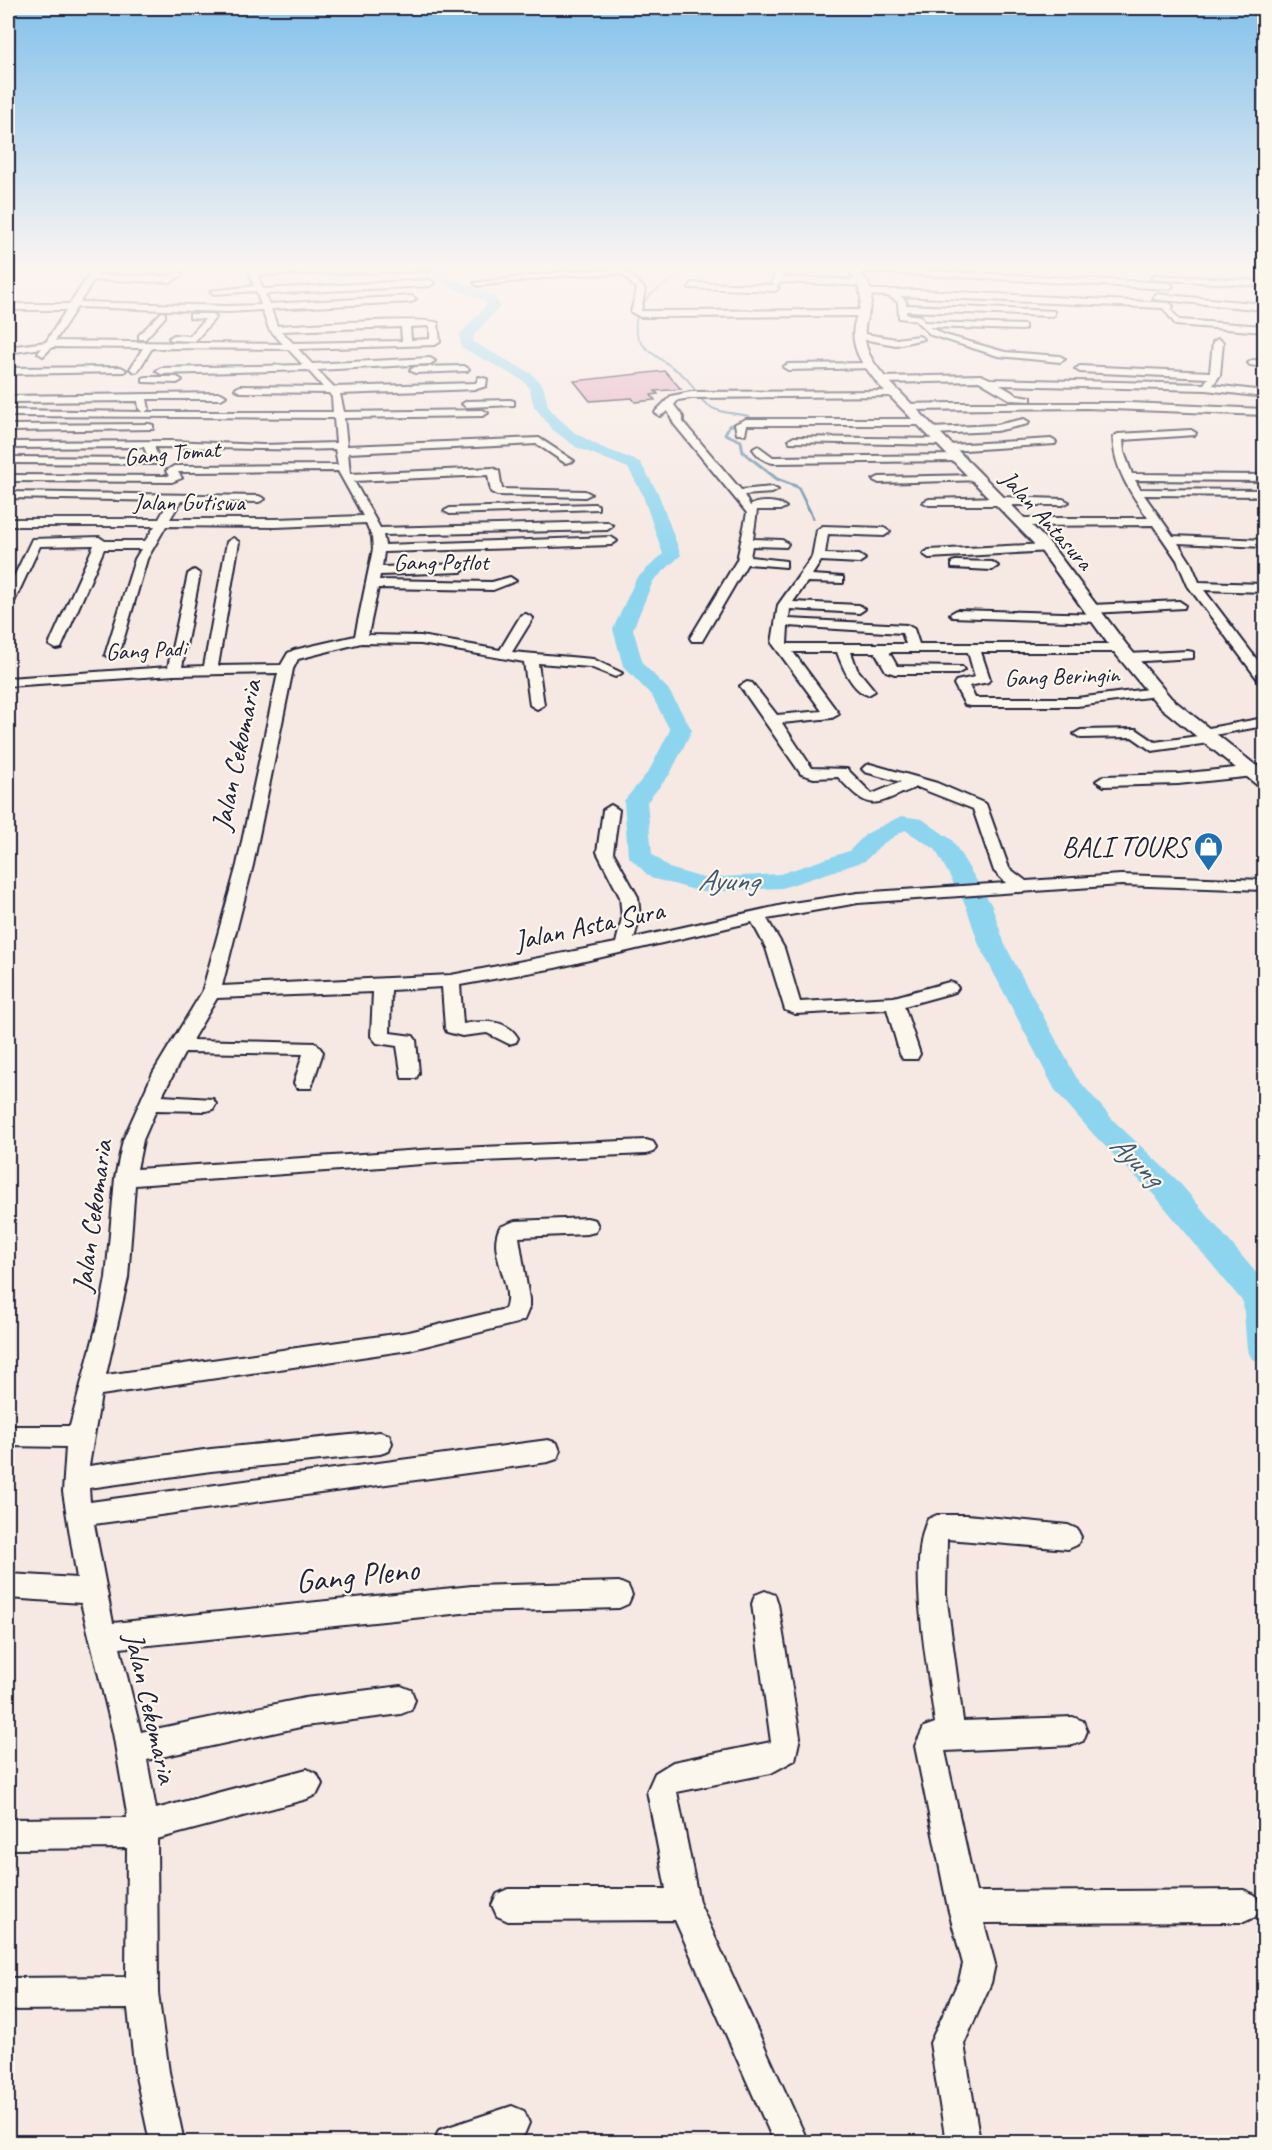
<svg xmlns="http://www.w3.org/2000/svg" width="1272" height="2150" font-family="Caveat,sans-serif">
<rect width="100%" height="100%" fill="#f6e8e3"/>
<filter id="ink" filterUnits="userSpaceOnUse"><feTurbulence type="fractalNoise" baseFrequency=".0167" numOctaves="2"/><feDisplacementMap in="SourceGraphic" scale="12" xChannelSelector="R" yChannelSelector="G"/><feConvolveMatrix kernelMatrix="1 2 1 2 8 2 1 2 1" color-interpolation-filters="sRGB"/></filter>
<g filter="url(#ink)">
<g fill="none" stroke-linecap="round" stroke-linejoin="round">
<path stroke="#628da7" stroke-width="2" d="M 687,267 C 671,287 649,285 638,314 C 625,348 667,359 686,378 C 694,386 698,400 709,406 C 720,414 736,413 749,416 L 751,419 L 729,426"/>
<path stroke="#628da7" stroke-width="3" d="M 734,424 L 729,426 L 725,434 L 741,441 L 743,452 L 777,479 L 798,487 L 813,518"/>
<path fill="#8dd5ef" fill-rule="evenodd" d="M 440,267 L 452,267 L 446,276 L 494,296 L 500,306 L 474,335 L 473,342 L 532,374 L 543,386 L 548,406 L 554,414 L 575,433 L 601,447 L 640,462 L 658,493 L 681,555 L 653,581 L 633,629 L 643,664 L 668,689 L 692,730 L 670,774 L 647,802 L 652,854 L 669,868 L 703,878 L 780,874 L 849,851 L 866,834 L 901,816 L 922,819 L 952,840 L 992,906 L 1005,945 L 1076,1077 L 1114,1121 L 1178,1181 L 1264,1282 L 1264,1363 L 1252,1359 L 1247,1349 L 1243,1302 L 1156,1197 L 1094,1135 L 1055,1090 L 979,945 L 966,906 L 935,849 L 905,830 L 882,844 L 865,861 L 782,888 L 702,892 L 651,878 L 628,856 L 624,801 L 649,771 L 670,730 L 652,696 L 623,666 L 613,629 L 636,579 L 663,554 L 642,493 L 628,468 L 576,447 L 553,430 L 534,406 L 529,387 L 522,380 L 461,347 L 460,334 L 487,305 L 485,301 L 436,281 L 434,273 Z"/>
</g>
<path fill="#e3abc1" stroke="#22223b" stroke-width="1.5" d="M 665,371 L 681,389 L 655,391 L 658,394 L 651,395 L 655,400 L 635,402 L 632,398 L 590,401 L 574,381 Z"/>
<g fill="none" stroke-linecap="round" stroke-linejoin="round">
<defs>
<path id="minor" d="M 94,267 L 102,267 L 97,275 L 169,276 L 179,272 L 183,274 L 171,282 L 94,280 L 80,302 L 227,306 L 261,305 L 256,291 L 214,294 L 210,291 L 254,286 L 247,267 L 255,267 L 256,270 L 432,267 L 433,269 L 429,271 L 258,275 L 263,289 L 430,280 L 434,283 L 430,286 L 265,294 L 269,304 L 412,296 L 416,299 L 412,302 L 271,309 L 277,326 C 301,325 428,316 438,323 L 440,342 L 435,345 L 298,349 L 312,364 L 430,358 L 435,361 L 430,364 L 317,370 L 334,387 L 476,383 L 479,377 L 487,379 L 486,386 L 477,389 L 340,394 L 344,412 L 483,410 L 488,413 L 483,416 L 344,418 L 347,446 L 539,438 L 574,461 L 565,463 L 537,444 L 348,453 L 350,474 L 493,468 L 499,471 L 502,489 L 585,491 L 591,494 L 585,497 L 497,495 L 491,492 L 488,475 L 354,481 L 380,528 L 607,522 L 613,526 L 607,530 L 383,535 L 385,545 L 611,537 L 617,541 L 611,545 L 384,552 L 382,567 L 461,564 L 467,568 L 461,572 L 380,575 L 379,580 L 492,582 L 510,577 L 516,581 L 493,590 L 378,588 L 368,635 L 421,636 L 500,650 L 521,615 L 526,614 L 533,618 L 512,652 L 593,659 L 622,673 L 615,677 L 590,667 L 538,663 L 544,705 L 537,709 L 530,705 L 524,662 L 421,644 L 361,643 L 298,659 L 293,669 L 253,865 L 222,986 L 451,975 L 616,943 L 622,918 L 620,897 L 597,852 L 603,810 L 611,805 L 619,810 L 613,852 L 638,897 L 640,918 L 634,938 L 792,903 L 858,893 L 1006,883 L 994,871 L 973,809 L 917,787 C 873,804 873,815 838,777 L 814,778 L 801,774 L 740,686 L 747,682 L 752,683 L 777,715 L 822,711 L 772,643 L 778,605 L 812,557 L 817,530 L 823,526 L 884,528 L 890,532 L 884,536 L 828,534 L 825,554 L 859,555 L 865,559 L 859,563 L 821,561 L 812,575 L 843,577 L 843,583 L 807,582 L 793,602 L 859,605 L 865,609 L 859,613 L 790,609 L 789,619 L 907,625 L 914,629 L 919,644 L 1120,644 L 1127,648 L 1120,652 L 981,652 L 990,679 L 988,682 L 969,686 L 975,698 L 1077,698 L 1156,688 L 1163,692 L 1156,696 L 1077,706 L 970,706 L 965,705 L 954,684 L 956,681 L 975,677 L 968,652 L 889,652 L 897,666 L 962,667 L 964,670 L 957,674 L 895,674 L 886,671 L 875,652 L 851,652 L 857,669 L 875,691 L 868,695 C 852,691 842,666 837,652 L 793,652 L 839,714 L 832,718 L 782,723 L 812,768 L 847,769 L 872,794 L 901,782 L 865,772 L 862,769 L 865,766 L 870,764 L 937,783 L 986,804 L 1009,868 L 1026,881 L 1121,875 L 1264,880 L 1264,890 L 1121,885 L 858,903 L 767,919 L 784,948 L 800,1002 L 894,997 L 949,982 L 955,984 L 958,988 L 955,992 L 904,1006 L 920,1054 L 917,1059 L 903,1059 L 900,1054 L 887,1009 L 795,1014 L 785,1010 L 766,948 L 752,922 L 555,968 L 460,985 L 463,1024 C 483,1021 506,1018 518,1038 L 516,1042 L 509,1044 L 487,1033 L 462,1036 L 447,1032 L 445,1028 L 442,987 L 391,990 L 390,1033 L 413,1036 L 416,1040 L 419,1073 L 416,1078 L 402,1078 L 397,1046 L 377,1043 L 371,1036 L 373,992 L 217,998 L 192,1040 L 316,1043 L 323,1052 L 311,1088 L 297,1088 L 294,1083 L 303,1054 L 185,1052 L 162,1096 L 213,1099 L 216,1104 L 213,1109 L 206,1111 L 156,1110 L 143,1140 L 137,1169 L 436,1149 L 646,1140 L 653,1142 L 656,1147 L 653,1152 L 646,1154 L 436,1163 L 135,1185 L 128,1278 L 106,1375 L 409,1332 L 505,1309 C 515,1285 486,1253 500,1227 L 515,1221 L 587,1218 L 595,1220 L 598,1226 L 595,1232 L 587,1234 L 519,1237 L 529,1299 L 529,1308 L 524,1320 L 517,1323 L 409,1350 L 101,1395 L 89,1466 L 211,1449 L 380,1432 L 389,1435 L 392,1443 L 389,1451 L 380,1454 L 211,1471 L 89,1488 L 90,1502 L 548,1440 L 557,1443 L 560,1451 L 557,1459 L 548,1462 L 94,1524 L 113,1623 L 472,1586 L 619,1582 L 628,1586 L 632,1595 L 628,1604 L 619,1608 L 472,1612 L 120,1648 L 141,1732 L 305,1698 L 401,1686 L 411,1690 L 415,1700 L 411,1710 L 401,1714 L 305,1726 L 147,1760 L 156,1809 L 307,1769 L 317,1774 L 322,1784 L 317,1794 L 307,1799 L 157,1839 L 158,1993 L 169,2072 L 184,2142 L 150,2142 L 135,2072 L 128,2009 L 8,2010 L 8,1978 L 126,1977 L 127,1848 L 8,1849 L 8,1819 L 127,1818 L 127,1813 L 113,1733 L 81,1603 L 8,1598 L 8,1574 L 77,1578 L 63,1492 L 66,1447 L 8,1446 L 8,1426 L 70,1426 L 98,1321 L 106,1278 L 115,1178 L 123,1140 L 153,1073 L 202,992 L 237,865 L 278,673 L 174,675 L 8,686 L 8,678 L 168,667 L 188,574 L 194,570 L 200,574 L 182,667 L 204,666 L 227,542 L 233,538 L 239,542 L 218,666 L 281,665 L 288,653 L 294,650 L 355,636 L 373,549 L 372,537 L 366,523 L 276,527 L 166,526 L 147,559 L 119,655 L 112,659 L 105,655 L 135,559 L 141,549 L 104,549 L 61,648 L 56,649 L 49,645 L 94,545 L 40,546 L 14,602 L 8,606 L 8,589 L 32,539 L 99,537 L 105,541 L 145,541 L 155,526 L 8,526 L 8,519 L 159,519 L 169,501 L 8,498 L 8,492 L 259,496 L 265,499 L 259,502 L 181,501 L 170,519 L 276,519 L 363,516 L 338,471 L 178,472 L 182,478 L 172,482 L 8,481 L 8,475 L 169,476 L 166,471 L 174,466 L 338,465 L 335,449 C 275,451 215,447 154,447 L 160,461 L 155,464 L 8,463 L 8,457 L 148,458 L 144,447 L 8,448 L 8,442 L 171,441 L 262,445 L 336,443 L 334,418 L 8,416 L 8,410 L 143,412 L 139,409 L 138,401 L 8,402 L 8,396 L 221,393 L 226,396 L 221,399 L 147,399 L 149,409 L 145,412 L 333,412 L 332,397 L 329,393 L 240,392 L 235,389 L 240,386 L 323,387 L 308,370 L 161,374 L 156,371 L 161,368 L 303,365 L 288,349 L 152,348 L 138,371 L 135,372 L 130,369 L 143,348 L 52,347 L 43,356 L 38,353 L 42,348 L 8,353 L 8,347 L 46,342 L 66,310 L 8,310 L 8,304 L 70,304 ZM 77,307 L 227,312 L 262,310 L 269,329 L 283,344 L 55,341 ZM 430,326 L 430,339 L 411,340 L 410,327 ZM 401,327 L 402,341 L 293,343 L 281,331 ZM 788,626 L 902,633 L 906,644 L 787,644 Z
M 759,267 L 784,267 L 782,277 L 864,280 L 868,283 L 864,286 L 781,282 L 776,286 L 772,283 L 776,271 Z
M 851,267 L 1169,283 L 1173,286 L 1169,289 L 854,271 Z
M 624,269 L 645,289 L 641,311 L 865,310 L 869,313 L 865,316 L 640,317 L 631,312 L 637,289 L 622,274 L 568,275 L 478,286 L 474,283 L 568,271 Z
M 1154,275 L 1264,281 L 1264,286 L 1151,279 Z
M 692,283 L 775,285 L 779,288 L 775,291 L 689,288 Z
M 867,290 L 919,290 L 1169,303 L 1173,306 L 1171,310 L 1179,320 L 1264,326 L 1264,332 L 1176,325 L 1163,308 L 900,296 L 906,301 L 906,305 L 1054,311 L 1054,315 L 1051,316 L 906,311 L 906,314 L 921,316 L 924,322 L 1025,325 L 1025,329 L 1022,330 L 929,327 L 945,335 L 1005,352 L 1060,356 L 1065,359 L 1060,362 L 998,356 L 931,335 L 915,320 L 899,318 L 898,302 L 888,296 L 864,295 Z
M 1156,294 L 1264,304 L 1264,310 L 1153,299 Z
M 162,312 L 165,313 L 165,317 L 145,339 L 139,339 L 139,335 Z
M 190,314 L 212,314 L 216,317 L 195,341 L 171,340 L 169,338 L 174,335 L 190,336 L 205,319 L 190,318 Z
M 859,333 L 896,339 L 919,336 L 924,339 L 896,345 L 856,338 L 854,336 Z
M 1218,339 L 1223,342 L 1220,375 L 1213,385 L 1264,391 L 1264,397 L 1206,390 L 1000,385 L 1017,395 L 1031,397 L 1031,401 L 1011,400 L 979,381 L 881,383 L 876,380 L 881,377 L 981,375 L 990,379 L 1204,384 L 1208,378 L 1080,372 L 1075,369 L 1080,366 L 1210,372 L 1213,342 Z
M 1253,360 L 1264,361 L 1264,367 L 1250,365 L 1248,363 Z
M 871,363 L 874,364 L 874,368 L 788,370 L 783,367 L 788,364 Z
M 464,366 L 469,369 L 467,371 L 415,373 L 410,370 L 415,367 Z
M 121,367 L 126,370 L 124,372 L 8,374 L 8,368 Z
M 146,377 L 177,377 L 182,380 L 177,383 L 143,382 L 143,378 Z
M 898,391 L 898,395 L 894,396 L 691,398 L 678,400 L 674,405 L 683,417 L 683,422 L 741,490 L 772,487 L 778,490 L 772,493 L 744,495 L 750,506 C 758,500 778,501 786,507 L 780,510 L 757,510 L 753,539 L 782,540 L 788,544 L 786,547 L 752,546 L 750,557 L 786,561 L 786,567 L 747,564 L 702,641 L 692,641 L 690,638 L 737,560 L 747,513 L 674,424 L 668,411 L 660,416 L 655,413 L 656,411 L 671,396 L 691,392 Z
M 510,400 L 514,401 L 514,405 L 467,407 L 462,404 L 467,401 Z
M 952,403 L 1130,403 L 1264,409 L 1264,415 L 1086,408 L 907,410 L 902,407 L 907,404 Z
M 746,419 L 923,419 L 928,422 L 923,425 L 747,425 L 745,434 L 737,434 L 735,424 Z
M 1024,419 L 1029,422 L 1028,424 L 996,431 L 932,434 L 927,431 L 932,428 L 996,425 Z
M 149,424 L 153,425 L 153,429 L 8,431 L 8,425 Z
M 1191,430 L 1196,433 L 1195,435 L 1123,440 L 1124,452 L 1132,474 L 1264,475 L 1264,481 L 1135,480 L 1140,489 L 1264,490 L 1264,496 L 1144,495 L 1173,536 L 1264,540 L 1264,547 L 1178,543 L 1191,563 L 1199,582 L 1264,584 L 1264,592 L 1204,590 L 1264,669 L 1264,682 L 1259,681 L 1188,586 L 1177,560 L 1153,525 L 1021,526 L 1015,522 L 1021,518 L 1148,518 C 1130,492 1114,469 1113,437 L 1118,434 Z
M 794,437 L 944,439 L 949,442 L 944,445 L 790,442 L 789,440 Z
M 1051,439 L 1056,442 L 1055,444 L 950,451 L 945,448 L 950,445 Z
M 758,446 L 773,457 L 960,455 L 965,458 L 960,461 L 773,463 C 763,461 759,457 753,449 Z
M 979,475 L 985,478 L 983,480 L 879,483 L 873,480 L 879,477 Z
M 1000,497 L 1063,499 L 1069,502 L 1063,505 L 929,505 L 923,502 L 929,499 Z
M 594,504 L 598,505 L 598,509 L 450,514 L 444,511 L 450,508 Z
M 1046,544 L 1052,548 L 1050,551 L 929,558 L 923,554 L 929,550 Z
M 956,561 L 992,562 L 998,566 L 992,570 L 952,568 L 952,562 Z
M 1179,601 L 1185,605 L 1184,608 L 1092,613 L 1086,609 L 1092,605 Z
M 957,610 L 1099,614 L 1106,618 L 1099,622 L 952,617 L 950,614 Z
M 1188,651 L 1193,652 L 1193,658 L 1128,662 L 1121,658 L 1128,654 Z
M 1264,718 L 1264,726 L 1214,735 L 1218,739 L 1216,742 L 1152,751 L 1132,737 L 1081,738 L 1074,734 L 1081,730 L 1136,729 L 1155,742 L 1198,736 L 1196,733 L 1198,730 Z
M 1264,765 L 1264,775 L 1178,784 L 1104,786 L 1096,781 L 1104,776 L 1178,774 Z
M 937,1515 L 967,1515 L 1068,1525 L 1077,1529 L 1081,1537 L 1077,1545 L 1068,1549 L 947,1539 L 946,1594 L 963,1721 L 1073,1717 L 1083,1721 L 1087,1731 L 1083,1741 L 1073,1745 L 945,1751 L 976,1892 L 1244,1890 L 1255,1895 L 1260,1906 L 1255,1917 L 1244,1922 L 984,1923 L 995,1964 L 991,1983 L 964,2044 L 980,2142 L 946,2142 L 930,2043 L 959,1980 L 963,1964 L 948,1908 L 915,1746 L 924,1727 L 935,1723 C 929,1673 906,1562 928,1519 Z
M 765,1591 L 775,1595 L 778,1604 L 800,1737 L 795,1760 L 771,1773 L 677,1792 L 699,1902 L 808,2142 L 774,2142 L 675,1920 L 508,1921 L 497,1916 L 492,1905 L 497,1894 L 508,1889 L 666,1889 L 647,1791 L 655,1773 L 673,1762 L 771,1742 L 752,1604 L 755,1595 Z
M 512,2106 L 524,2111 L 529,2123 L 524,2135 L 504,2142 L 434,2142 L 439,2130 Z"/>
<path id="major" d="M 846,267 L 856,267 C 889,302 858,310 866,345 C 869,358 878,368 885,377 L 1051,545 L 1126,644 L 1171,698 L 1264,772 L 1264,787 L 1257,785 L 1159,706 L 1114,652 L 1041,551 L 877,383 C 869,371 858,360 855,346 C 846,308 879,310 846,267 Z"/>
</defs>
<use href="#minor" stroke="#22223b" stroke-width="4"/>
<use href="#major" stroke="#22223b" stroke-width="4"/>
<use href="#minor" fill="#fbf7ec" fill-rule="evenodd"/>
<use href="#major" fill="#fbf7ec" fill-rule="evenodd"/>
</g>
</g>
<linearGradient id="sky" x2="0" y2="1"><stop stop-color="#83c1eb"/><stop offset="0.47" stop-color="#fbf5f2"/><stop offset="1" stop-color="#fbf5f2" stop-opacity="0"/></linearGradient>
<rect width="1272" height="568" fill="url(#sky)"/>
<defs>
<symbol id="shop-pin" viewBox="-11 -11 22 30"><path d="M0 17L-7.5 6A9.5 9.5 0 1 1 7.5 6Z" fill="#1f6fb2" stroke="#fbf7ec"/><path d="M-5-2.5h2.3a2.7 3.5 0 0 1 5.4 0H5L5.5 6h-11ZM-1.5-2.5h3a1.5 2.3 0 0 0-3 0Z" fill="#fff"/></symbol>
</defs>
<g fill-rule="evenodd">
<use href="#shop-pin" x="1192" y="830" width="33" height="45"/>
</g>
<g text-anchor="middle" dominant-baseline="central" stroke-width="4.5" stroke-linejoin="round" paint-order="stroke">
<g font-size="24" fill="#22223b" stroke="#fbf7ec">
<text transform="translate(172 453) rotate(-5)">Gang Tomat</text>
<text x="189" y="502">Jalan Gutiswa</text>
<text transform="translate(1047 520) rotate(48)">Jalan Antasura</text>
<text x="441" y="562">Gang Potlot</text>
<text transform="translate(146 650) rotate(-3)">Gang Padi</text>
<text transform="translate(1062 676) rotate(-2)">Gang Beringin</text>
</g>
<g font-size="28" fill="#22223b" stroke="#fbf7ec">
<text transform="translate(236 755) rotate(-78)">Jalan Cekomaria</text>
<text transform="translate(589 925) rotate(-12)">Jalan Asta Sura</text>
<text transform="translate(92 1216) rotate(-82)">Jalan Cekomaria</text>
<text transform="translate(151 1708) rotate(77)">Jalan Cekomaria</text>
</g>
<g font-size="28" fill="#22223b" stroke="#fbf7ec" text-anchor="end">
<text x="1188" y="846">BALI TOURS</text>
</g>
<g font-size="30" font-style="italic" fill="#425871" stroke="#fbf7ec">
<text transform="translate(728 880) rotate(1)">Ayung</text>
<text transform="translate(1137 1160) rotate(44)">Ayung</text>
</g>
<g font-size="33" fill="#22223b" stroke="#fbf7ec">
<text transform="translate(357 1575) rotate(-6)">Gang Pleno</text>
</g>
</g>
<rect width="1272" height="2150" fill="none" stroke="#fbf7ec" stroke-width="30"/>
<rect x="15" y="15" width="1242" height="2120" fill="none" stroke="#22223b" stroke-width="2" filter="url(#ink)"/>
</svg>
